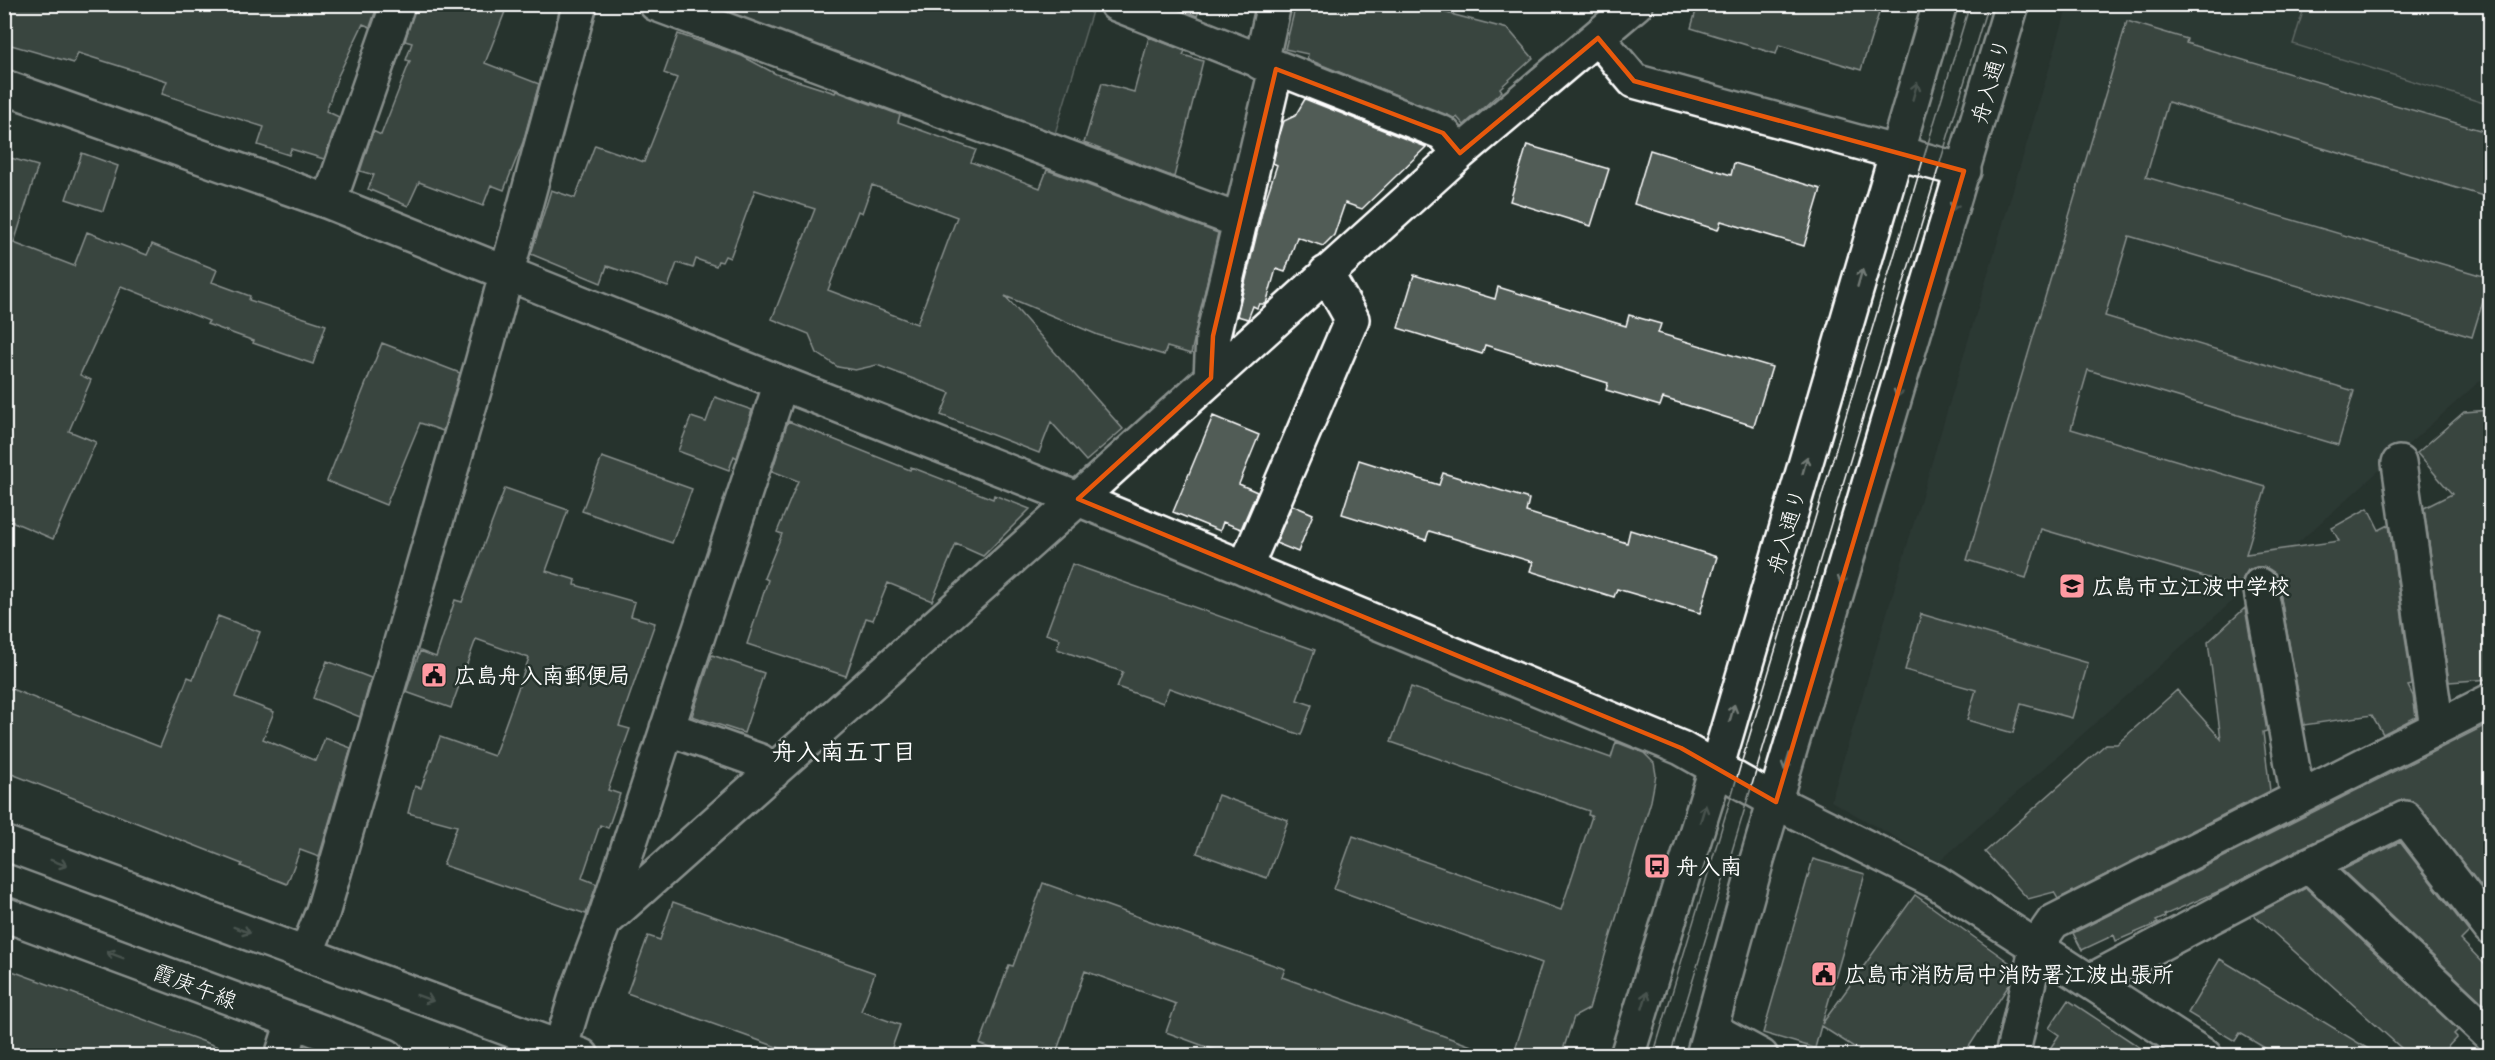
<svg xmlns="http://www.w3.org/2000/svg" width="2495" height="1060" font-family="'Patrick Hand','Klee One',sans-serif">
<rect width="100%" height="100%" fill="#26332d"/>
<filter id="ink" filterUnits="userSpaceOnUse"><feTurbulence type="fractalNoise" baseFrequency=".0167" numOctaves="2"/><feDisplacementMap in="SourceGraphic" scale="12" xChannelSelector="R" yChannelSelector="G"/><feConvolveMatrix kernelMatrix="1 2 1 2 8 2 1 2 1" color-interpolation-filters="sRGB"/></filter>
<g filter="url(#ink)">
<path fill="#333f3a" d="M 2068,5 L 2490,5 L 2490,372 L 1939,862 L 1831,801 Z"/>
<path fill="#3e4944" stroke="#9ea4a2" stroke-width="1.5" d="M 721,4 L 1084,4 L 1093,8 L 1053,140 L 718,14 Z
M 2305,5 L 2490,5 L 2490,105 L 2293,44 Z"/>
<path fill="#515c57" stroke="#fff" stroke-width="1.5" fill-rule="evenodd" d="M 4,4 L 378,4 L 370,27 L 363,24 L 338,76 L 326,111 L 339,117 L 324,159 L 291,149 L 289,155 L 258,145 L 264,127 L 162,94 L 167,81 L 78,53 L 74,63 L 4,43 Z
M 416,4 L 508,4 L 485,63 L 539,84 L 523,142 L 504,190 L 491,185 L 483,206 L 419,182 L 408,206 L 368,189 L 374,175 L 360,171 L 373,131 L 381,135 L 410,61 L 406,60 L 412,43 L 405,41 Z
M 1168,4 L 1202,4 L 1197,16 Z
M 1296,4 L 1409,4 L 1439,11 L 1508,29 L 1533,58 L 1500,88 L 1502,91 L 1464,125 L 1457,117 L 1455,119 L 1307,59 L 1308,54 L 1285,49 Z
M 1698,4 L 1851,4 L 1879,13 L 1861,70 L 1779,45 L 1776,54 L 1691,28 Z
M 2127,21 L 2187,39 L 2186,43 L 2490,133 L 2490,198 L 2168,102 L 2146,177 L 2490,278 L 2472,337 L 2129,236 L 2105,316 L 2354,391 L 2338,445 L 2088,370 L 2071,429 L 2266,487 L 2246,554 L 2339,541 L 2332,528 L 2368,508 L 2379,530 L 2389,525 L 2412,685 L 2408,686 L 2413,696 L 2416,717 L 2383,734 L 2372,715 L 2304,725 L 2278,582 L 2275,573 L 2267,568 L 2257,567 L 2248,570 L 2243,578 L 2242,588 L 2041,529 L 2026,578 L 1967,560 Z
M 678,34 L 742,56 L 776,74 L 835,93 L 836,91 L 900,115 L 898,122 L 976,150 L 971,162 L 1040,188 L 1047,170 L 1218,233 L 1191,354 L 1167,347 L 1164,355 L 1098,335 L 1005,296 L 1123,429 L 1086,461 L 1051,422 L 1039,453 L 941,415 L 950,393 L 877,365 L 855,370 L 838,367 L 817,353 L 809,334 L 772,319 L 815,209 L 755,190 L 730,258 L 725,256 L 722,262 L 718,261 L 716,266 L 696,259 L 693,268 L 677,263 L 668,287 L 607,266 L 601,283 L 531,254 L 551,190 L 575,198 L 595,145 L 644,162 L 677,78 L 664,73 ZM 872,185 L 957,217 L 917,324 L 828,290 L 858,211 L 862,213 Z
M 1149,37 L 1185,51 L 1183,55 L 1203,61 L 1174,177 L 1084,143 L 1102,83 L 1134,92 Z
M 1305,99 L 1426,147 L 1362,209 L 1345,203 L 1334,235 L 1323,246 L 1297,237 L 1285,272 L 1276,269 L 1266,304 L 1259,304 L 1257,308 L 1253,306 L 1248,319 L 1237,316 L 1263,208 L 1277,165 L 1273,163 L 1279,137 L 1284,121 L 1295,116 Z
M 1527,145 L 1609,169 L 1591,226 L 1510,201 Z
M 1650,150 L 1731,175 L 1734,163 L 1821,189 L 1804,246 L 1721,221 L 1718,230 L 1634,204 Z
M 82,153 L 118,166 L 103,211 L 66,199 Z
M 4,156 L 38,166 L 14,243 L 74,266 L 87,232 L 147,255 L 152,244 L 217,270 L 212,282 L 250,296 L 249,300 L 326,325 L 313,364 L 253,343 L 254,341 L 207,324 L 209,321 L 121,286 L 80,375 L 91,380 L 69,431 L 96,442 L 53,539 L 4,518 Z
M 1414,275 L 1495,299 L 1498,287 L 1626,326 L 1629,315 L 1661,324 L 1658,333 L 1772,367 L 1754,426 L 1663,398 L 1660,406 L 1606,390 L 1608,383 L 1485,345 L 1482,354 L 1398,328 Z
M 382,343 L 460,373 L 443,431 L 420,423 L 386,505 L 327,481 Z
M 715,397 L 752,410 L 737,458 L 734,456 L 729,470 L 678,451 L 691,417 L 706,422 Z
M 2490,410 L 2490,679 L 2449,682 L 2424,508 L 2452,494 L 2417,453 L 2464,412 Z
M 1213,416 L 1259,435 L 1239,484 L 1257,492 L 1241,529 L 1223,522 L 1220,531 L 1173,512 Z
M 788,421 L 910,470 L 911,467 L 993,499 L 994,495 L 1030,509 L 983,556 L 956,544 L 932,601 L 888,583 L 873,620 L 866,618 L 846,676 L 747,644 L 768,580 L 764,578 L 782,534 L 777,532 L 798,481 L 772,471 Z
M 602,457 L 692,489 L 672,543 L 582,511 Z
M 1359,460 L 1439,485 L 1443,473 L 1529,499 L 1526,512 L 1627,543 L 1630,530 L 1717,557 L 1700,613 L 1617,589 L 1614,597 L 1530,571 L 1533,562 L 1429,531 L 1426,540 L 1342,514 Z
M 505,488 L 568,510 L 546,571 L 576,580 L 575,585 L 635,602 L 631,616 L 655,623 L 619,726 L 630,729 L 608,790 L 620,794 L 608,828 L 600,825 L 582,878 L 597,884 L 586,914 L 443,865 L 457,826 L 408,813 L 415,786 L 421,788 L 440,737 L 494,756 L 529,658 L 476,639 L 451,708 L 406,692 L 420,651 L 436,657 L 455,600 L 462,602 Z
M 1292,505 L 1313,514 L 1298,552 L 1276,543 Z
M 1072,564 L 1315,650 L 1297,700 L 1312,705 L 1301,735 L 1169,688 L 1163,703 L 1117,687 L 1123,672 L 1057,649 L 1060,639 L 1046,634 Z
M 2245,608 L 2267,731 L 2263,732 L 2270,791 L 2058,899 L 2054,892 L 2028,899 L 1985,852 L 2106,744 L 2117,744 L 2177,690 L 2221,739 L 2208,642 Z
M 1921,614 L 2088,663 L 2072,718 L 2021,704 L 2013,733 L 1967,720 L 1976,690 L 1905,670 Z
M 218,616 L 260,632 L 235,697 L 274,712 L 263,739 L 316,761 L 325,738 L 351,748 L 319,857 L 300,850 L 287,884 L 241,866 L 242,864 L 4,771 L 4,686 L 160,747 L 188,677 L 193,679 Z
M 712,655 L 764,673 L 744,733 L 692,716 Z
M 327,661 L 371,678 L 360,717 L 313,698 Z
M 1411,687 L 1611,758 L 1616,742 L 1644,753 L 1654,763 L 1656,775 L 1651,801 L 1589,1009 L 1574,1017 L 1561,1056 L 1513,1056 L 1542,963 L 1334,889 L 1353,836 L 1561,910 L 1592,816 L 1588,815 L 1589,811 L 1391,742 Z
M 2490,723 L 2490,890 L 2486,893 L 2420,807 L 2404,799 L 2301,848 L 2224,889 L 2164,915 L 2165,917 L 2156,921 L 2158,923 L 2116,941 L 2114,935 L 2082,950 L 2073,933 Z
M 1218,795 L 1288,820 L 1267,878 L 1197,853 Z
M 2400,842 L 2469,932 L 2461,940 L 2490,970 L 2490,997 L 2484,1004 L 2342,870 Z
M 1813,859 L 1865,874 L 1822,1024 L 1915,895 L 2013,965 L 2009,985 L 1963,1056 L 1868,1056 L 1821,1026 L 1815,1048 L 1763,1033 Z
M 1043,883 L 1285,969 L 1282,977 L 1488,1052 L 1487,1056 L 1231,1056 L 1166,1032 L 1176,1004 L 1085,971 L 1055,1056 L 1011,1056 L 980,1044 L 1009,965 L 1013,966 Z
M 2306,888 L 2458,1030 L 2454,1034 L 2457,1037 L 2439,1056 L 2410,1056 L 2254,915 Z
M 673,902 L 875,973 L 861,1011 L 900,1025 L 889,1056 L 802,1056 L 627,993 L 648,936 L 660,940 Z
M 2220,959 L 2380,1056 L 2278,1056 L 2240,1033 L 2235,1041 L 2188,1013 Z
M 4,968 L 232,1052 L 232,1056 L 4,1056 Z
M 2068,1000 L 2153,1056 L 2045,1056 L 2059,1035 L 2049,1028 Z"/>
<g fill="none" stroke-linecap="round" stroke-linejoin="round">
<defs>
<path id="street" d="M 656,4 L 1239,221
M 1116,4 L 1443,133 L 1460,153
M 1598,38 L 1634,81 L 1964,171
M 1261,63 L 1274,4
M 4,87 L 329,202 L 781,383 L 1078,499 L 1681,748 L 1776,802 L 1936,882 L 2205,1056
M 329,202 L 398,4
M 1211,378 L 1213,336 L 1276,69
M 2399,463 L 2437,728
M 1245,568 L 1352,319 L 1326,273
M 2260,585 L 2298,798
M 667,728 L 760,761 L 773,772
M 2309,865 L 2490,1035
M 604,921 L 781,383
M 306,954 L 323,911 L 482,363 L 580,4
M 2092,980 L 2309,865 L 2405,818 L 2490,928
M 1711,1029 L 1761,1056
M 282,1056 L 293,1022
M 558,1056 L 577,993 L 604,922 L 1078,499 L 1460,153 L 1636,4
M 2012,1056 L 2037,945 L 2053,922 L 2490,701"/>
<path id="secondary" d="M 4,843 L 582,1056
M 4,914 L 387,1056
M 1627,1056 L 1716,769 L 1940,4
M 1703,1056 L 1757,860 L 2012,4"/>
</defs>
<use href="#street" stroke="#fff" stroke-width="38"/>
<use href="#secondary" stroke="#fff" stroke-width="38"/>
<use href="#street" stroke="#26332d" stroke-width="33"/>
<use href="#secondary" stroke="#26332d" stroke-width="33"/>
<path stroke="#fff" stroke-width="1.5" d="M 1653,1056 L 1970,4
M 1670,1056 L 1988,4"/>
</g>
<defs><path id="oneway-shaft" d="M-6 0H5M1.5-3L5.5 0L1.5 3" fill="none" stroke-width="1.6" stroke-linecap="round" stroke-linejoin="round" transform="scale(1.5)"/></defs>
<g stroke="#727a76">
<use href="#oneway-shaft" transform="translate(1915 91) rotate(-74)"/>
<use href="#oneway-shaft" transform="translate(1955 202) rotate(107)"/>
<use href="#oneway-shaft" transform="translate(1860 278) rotate(-74)"/>
<use href="#oneway-shaft" transform="translate(1899 389) rotate(107)"/>
<use href="#oneway-shaft" transform="translate(1805 465) rotate(-74)"/>
<use href="#oneway-shaft" transform="translate(1843 576) rotate(107)"/>
<use href="#oneway-shaft" transform="translate(1732 713) rotate(-74)"/>
<use href="#oneway-shaft" transform="translate(1787 762) rotate(107)"/>
<use href="#oneway-shaft" transform="translate(1703 813) rotate(-73)"/>
<use href="#oneway-shaft" transform="translate(59 863) rotate(20)"/>
<use href="#oneway-shaft" transform="translate(242 930) rotate(20)"/>
<use href="#oneway-shaft" transform="translate(115 955) rotate(-159)"/>
<use href="#oneway-shaft" transform="translate(425 998) rotate(20)"/>
<use href="#oneway-shaft" transform="translate(1645 1000) rotate(-73)"/>
</g>
</g>
<path d="M0 0H2495V1060H0ZM 1598,38 L 1634,81 L 1964,171 L 1776,802 L 1681,748 L 1078,499 L 1211,378 L 1213,336 L 1276,69 L 1443,133 L 1460,153 Z" fill="#26332d" fill-opacity=".55" fill-rule="evenodd"/>
<path fill="none" stroke="#e8590c" stroke-width="4.5" stroke-linejoin="round" d="M 1598,38 L 1634,81 L 1964,171 L 1776,802 L 1681,748 L 1078,499 L 1211,378 L 1213,336 L 1276,69 L 1443,133 L 1460,153 Z"/>
<defs>
<symbol id="school-square" viewBox="-11 -11 22 22"><rect x="-9" y="-9" width="18" height="18" rx="4" fill="#ff9aa2" stroke="#26332d"/><path d="M0-5L7-2L0 1L-7-2ZM-4 1L0 2.5L4 1V4Q0 6-4 4Z" fill="#111"/></symbol>
<symbol id="civic-square" viewBox="-11 -11 22 22"><rect x="-9" y="-9" width="18" height="18" rx="4" fill="#ff9aa2" stroke="#26332d"/><path d="M-.6-6.5H3V-4.5H.6V-3L4-1V1h2V6H-6V1h2V-1L-.6-3ZM-1.2 2.5V6h2.4V2.5Z" fill="#111"/></symbol>
<symbol id="bus-square" viewBox="-11 -11 22 22"><rect x="-9" y="-9" width="18" height="18" rx="4" fill="#ff9aa2" stroke="#26332d"/><path d="M-5-6H5V4H4V6H2V4H-2V6H-4V4H-5ZM-3.5-4V0h7V-4ZM-3.5 1.2v1.5H-2V1.2ZM2 1.2v1.5H3.5V1.2Z" fill="#111"/></symbol>
</defs>
<g fill-rule="evenodd">
<use href="#school-square" x="2057" y="571" width="30" height="30"/>
<use href="#civic-square" x="419" y="660" width="30" height="30"/>
<use href="#bus-square" x="1642" y="851" width="30" height="30"/>
<use href="#civic-square" x="1809" y="959" width="30" height="30"/>
</g>
<g text-anchor="middle" dominant-baseline="central" stroke-width="5" stroke-linejoin="round" paint-order="stroke">
<g font-size="22" fill="#fff" stroke="#26332d">
<text transform="translate(1990 81) rotate(-74)">舟入通り</text>
<text transform="translate(1786 531) rotate(-74)">舟入通り</text>
<text transform="translate(195 986) rotate(21)">霞庚午線</text>
</g>
<g font-size="22" font-weight="bold" fill="#fff" stroke="#26332d" text-anchor="start">
<text x="2092" y="586">広島市立江波中学校</text>
<text x="454" y="675">広島舟入南郵便局</text>
<text x="1676" y="866">舟入南</text>
<text x="1844" y="974">広島市消防局中消防署江波出張所</text>
</g>
<g font-size="24" font-weight="bold" fill="#fff" stroke="#26332d">
<text x="844" y="751">舟入南五丁目</text>
</g>
</g>
<rect width="2495" height="1060" fill="none" stroke="#26332d" stroke-width="24"/>
<rect x="12" y="12" width="2471" height="1036" fill="none" stroke="#fff" stroke-width="2" filter="url(#ink)"/>
</svg>
